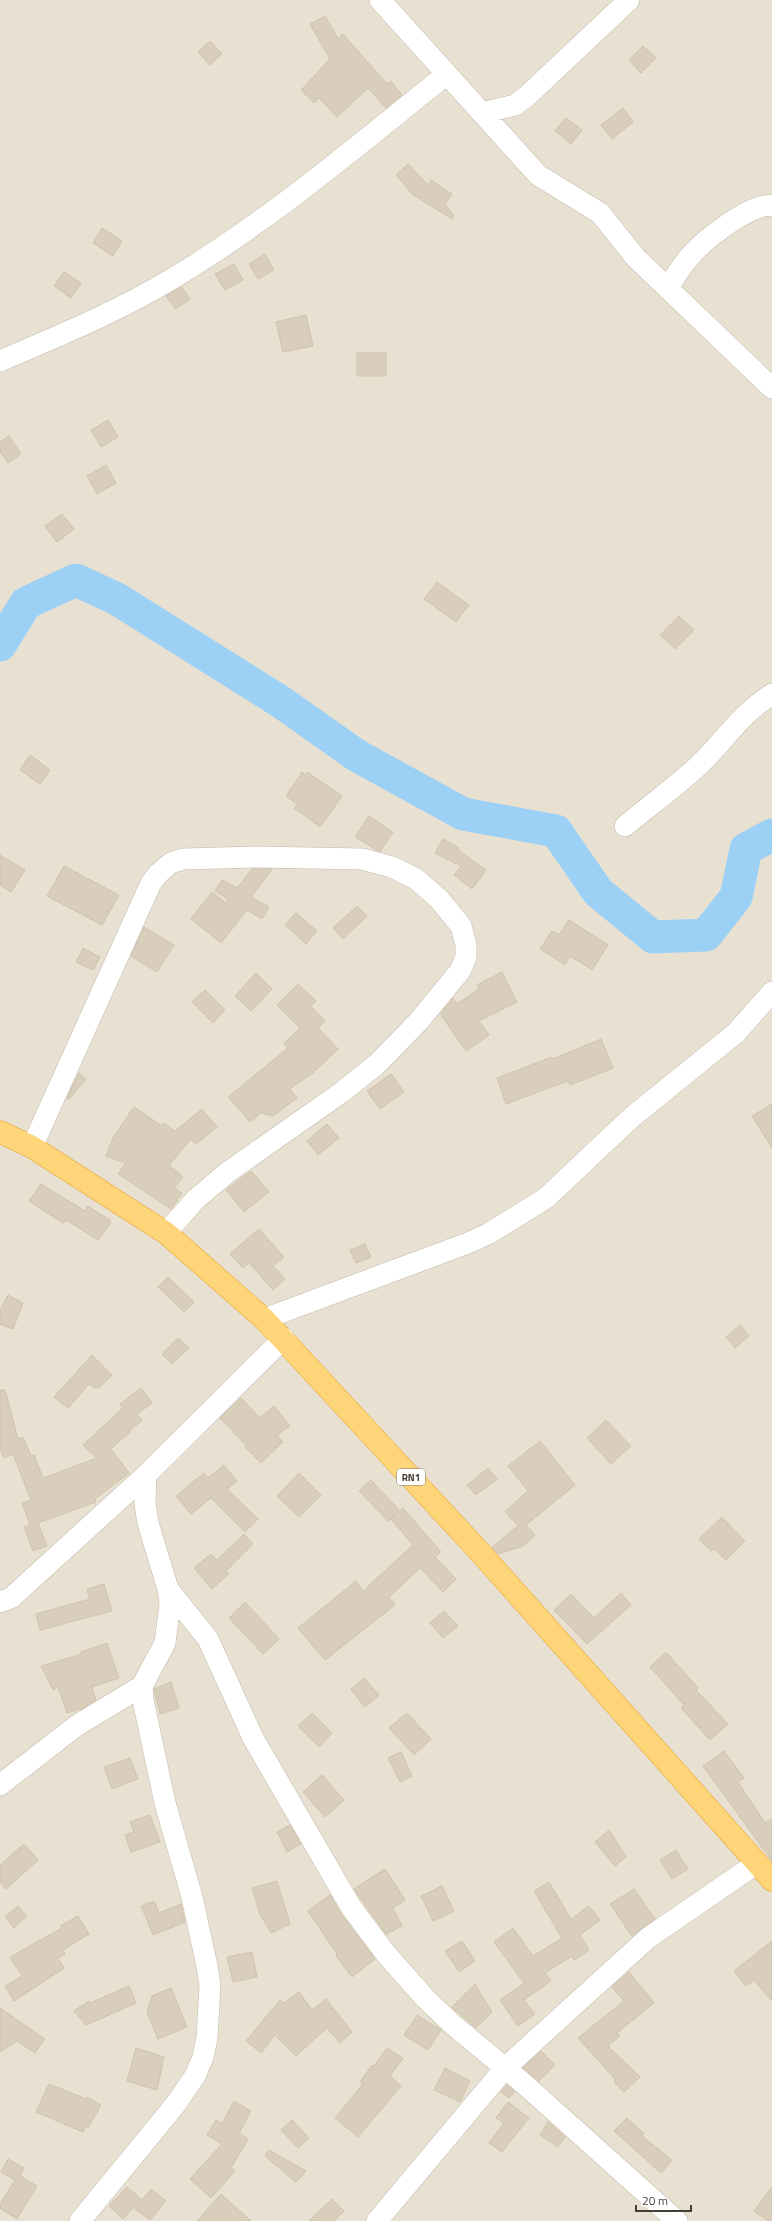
<svg xmlns="http://www.w3.org/2000/svg" width="772" height="2221" font-family="'Titillium Web',sans-serif">
<rect width="100%" height="100%" fill="#f3efe4"/>
<path fill="#e8e1d2" d="M 0,0 L 772,0 L 772,2221 L 0,2221 Z"/>
<g fill="none" stroke-linecap="round" stroke-linejoin="round">
<path stroke="#9cd1f5" stroke-width="33" d="M 0,645 L 26,603 L 76,580 L 117,599 L 281,702 L 356,755 L 463,814 L 556,831 L 598,892 L 653,937 L 706,935 L 736,897 L 746,849 L 772,835"/>
</g>
<path fill="#d9cdbc" stroke="#d1c2ac" d="M 325,16 L 338,39 L 343,34 L 387,84 L 391,81 L 402,95 L 386,108 L 368,88 L 337,117 L 319,98 L 314,103 L 301,90 L 330,59 L 310,24 Z
M 210,41 L 222,54 L 210,65 L 198,52 Z
M 643,46 L 656,58 L 641,73 L 629,60 Z
M 623,108 L 633,122 L 612,139 L 601,125 Z
M 566,118 L 582,130 L 571,144 L 555,131 Z
M 408,164 L 428,185 L 431,180 L 452,194 L 445,205 L 454,215 L 452,219 L 412,194 L 396,175 Z
M 102,228 L 122,241 L 113,256 L 93,243 Z
M 265,254 L 274,270 L 258,279 L 249,264 Z
M 234,264 L 243,280 L 225,290 L 215,274 Z
M 64,272 L 81,283 L 71,298 L 54,286 Z
M 182,287 L 190,299 L 175,309 L 166,296 Z
M 306,315 L 313,346 L 283,352 L 276,322 Z
M 357,353 L 386,353 L 386,376 L 357,376 Z
M 108,420 L 118,437 L 101,447 L 91,430 Z
M 9,436 L 21,454 L 8,463 L 0,452 L 0,442 Z
M 106,465 L 116,483 L 97,494 L 87,476 Z
M 62,514 L 74,529 L 57,542 L 45,526 Z
M 437,582 L 469,605 L 456,622 L 424,599 Z
M 679,616 L 694,630 L 675,649 L 660,635 Z
M 30,755 L 50,770 L 40,784 L 20,770 Z
M 302,772 L 305,775 L 307,772 L 342,796 L 320,827 L 294,808 L 297,804 L 286,796 Z
M 369,816 L 393,832 L 380,852 L 355,837 Z
M 443,839 L 459,848 L 458,850 L 486,870 L 472,889 L 454,875 L 461,866 L 435,853 Z
M 0,855 L 25,870 L 11,892 L 0,885 Z
M 64,866 L 119,895 L 102,925 L 47,896 Z
M 252,869 L 272,869 L 251,897 L 269,907 L 262,919 L 247,910 L 221,943 L 191,919 L 212,892 L 226,903 L 228,899 L 215,891 L 222,880 L 237,888 Z
M 357,906 L 367,916 L 343,939 L 333,928 Z
M 296,913 L 317,931 L 306,944 L 285,925 Z
M 569,920 L 608,945 L 592,970 L 570,956 L 565,965 L 540,949 L 552,931 L 559,935 Z
M 144,927 L 174,945 L 157,972 L 131,956 Z
M 83,948 L 100,957 L 93,970 L 76,962 Z
M 502,972 L 517,1002 L 479,1021 L 489,1035 L 466,1051 L 441,1015 L 442,1012 L 453,998 L 457,1004 L 479,989 L 477,985 Z
M 256,973 L 272,989 L 251,1011 L 235,996 Z
M 298,984 L 316,1001 L 311,1006 L 325,1021 L 318,1028 L 338,1049 L 314,1072 L 290,1089 L 297,1098 L 273,1116 L 261,1113 L 250,1122 L 228,1097 L 288,1048 L 284,1043 L 300,1028 L 277,1005 Z
M 205,990 L 225,1010 L 213,1023 L 192,1002 Z
M 601,1039 L 613,1068 L 570,1085 L 568,1081 L 506,1104 L 497,1078 L 552,1057 L 553,1059 Z
M 79,1073 L 86,1079 L 69,1099 L 67,1098 Z
M 391,1074 L 404,1092 L 380,1109 L 367,1091 Z
M 772,1104 L 772,1148 L 752,1116 Z
M 134,1107 L 162,1126 L 164,1123 L 175,1131 L 202,1109 L 217,1127 L 196,1144 L 191,1139 L 169,1165 L 183,1177 L 174,1188 L 182,1193 L 171,1209 L 118,1174 L 126,1163 L 106,1156 L 114,1136 Z
M 327,1124 L 339,1138 L 318,1155 L 307,1141 Z
M 251,1171 L 269,1192 L 244,1212 L 226,1190 Z
M 41,1184 L 85,1211 L 88,1206 L 110,1220 L 110,1224 L 98,1240 L 66,1220 L 63,1223 L 29,1201 Z
M 259,1229 L 284,1257 L 273,1266 L 285,1279 L 273,1290 L 249,1263 L 243,1268 L 230,1254 Z
M 365,1244 L 371,1257 L 356,1263 L 350,1250 Z
M 168,1277 L 194,1302 L 184,1312 L 158,1287 Z
M 8,1295 L 23,1303 L 13,1329 L 0,1324 L 0,1310 Z
M 740,1325 L 749,1336 L 735,1348 L 726,1337 Z
M 178,1338 L 189,1348 L 172,1364 L 162,1354 Z
M 92,1355 L 112,1375 L 99,1388 L 94,1388 L 89,1384 L 68,1408 L 54,1397 Z
M 141,1388 L 152,1403 L 137,1414 L 142,1421 L 129,1430 L 131,1431 L 111,1449 L 129,1473 L 95,1499 L 96,1502 L 38,1523 L 47,1546 L 33,1551 L 24,1527 L 30,1525 L 22,1503 L 31,1500 L 13,1454 L 4,1458 L 0,1448 L 0,1390 L 5,1390 L 18,1439 L 23,1437 L 31,1456 L 34,1455 L 43,1478 L 97,1458 L 83,1445 L 123,1408 L 120,1404 Z
M 241,1398 L 260,1418 L 274,1406 L 290,1426 L 277,1435 L 283,1442 L 261,1463 L 245,1447 L 247,1446 L 220,1418 Z
M 606,1420 L 631,1446 L 611,1464 L 587,1438 Z
M 540,1441 L 575,1485 L 526,1525 L 535,1535 L 523,1546 L 498,1554 L 492,1547 L 518,1526 L 505,1511 L 528,1491 L 508,1466 Z
M 224,1465 L 237,1481 L 227,1489 L 258,1519 L 245,1532 L 211,1498 L 191,1514 L 176,1496 L 204,1473 L 208,1478 Z
M 488,1468 L 497,1479 L 476,1495 L 467,1485 Z
M 299,1473 L 321,1495 L 299,1517 L 277,1496 Z
M 371,1480 L 399,1510 L 388,1521 L 359,1491 Z
M 403,1508 L 441,1552 L 435,1557 L 456,1579 L 443,1592 L 420,1568 L 389,1597 L 395,1605 L 325,1660 L 298,1628 L 356,1581 L 363,1591 L 413,1545 L 391,1519 Z
M 722,1517 L 745,1541 L 726,1560 L 714,1549 L 711,1551 L 699,1539 Z
M 244,1534 L 253,1544 L 226,1571 L 229,1574 L 212,1589 L 194,1568 L 211,1554 L 217,1560 Z
M 104,1584 L 112,1611 L 40,1630 L 36,1614 L 90,1599 L 87,1589 Z
M 621,1593 L 631,1605 L 587,1644 L 554,1610 L 571,1594 L 594,1618 Z
M 245,1602 L 279,1639 L 263,1654 L 229,1618 Z
M 444,1611 L 458,1626 L 443,1638 L 430,1623 Z
M 107,1643 L 119,1678 L 92,1687 L 96,1700 L 83,1708 L 67,1713 L 58,1687 L 53,1690 L 41,1666 L 82,1654 L 81,1652 Z
M 666,1652 L 698,1688 L 696,1690 L 728,1724 L 710,1740 L 681,1708 L 684,1705 L 650,1667 Z
M 364,1678 L 379,1695 L 365,1707 L 351,1689 Z
M 171,1682 L 179,1708 L 160,1714 L 154,1689 Z
M 312,1713 L 332,1733 L 319,1747 L 298,1726 Z
M 407,1713 L 431,1739 L 414,1755 L 389,1728 Z
M 724,1751 L 744,1778 L 738,1782 L 765,1823 L 772,1819 L 772,1861 L 703,1766 Z
M 401,1752 L 412,1776 L 400,1782 L 388,1758 Z
M 130,1758 L 138,1779 L 112,1789 L 104,1767 Z
M 322,1775 L 344,1800 L 325,1817 L 303,1792 Z
M 150,1815 L 160,1842 L 131,1852 L 125,1835 L 134,1832 L 130,1822 Z
M 290,1825 L 301,1844 L 287,1852 L 277,1832 Z
M 609,1830 L 626,1857 L 615,1866 L 595,1842 Z
M 24,1844 L 38,1860 L 6,1889 L 0,1882 L 0,1865 Z
M 676,1850 L 688,1869 L 672,1879 L 660,1860 Z
M 385,1869 L 405,1900 L 393,1908 L 402,1926 L 386,1934 L 354,1889 Z
M 277,1881 L 290,1924 L 271,1933 L 260,1914 L 252,1888 Z
M 549,1882 L 571,1919 L 589,1906 L 600,1920 L 580,1935 L 589,1950 L 574,1960 L 572,1956 L 545,1973 L 551,1981 L 524,2000 L 535,2014 L 518,2026 L 500,2000 L 524,1983 L 494,1942 L 513,1928 L 533,1956 L 562,1938 L 534,1891 Z
M 442,1886 L 454,1911 L 433,1921 L 421,1896 Z
M 634,1889 L 655,1919 L 632,1936 L 610,1904 Z
M 330,1895 L 341,1914 L 375,1959 L 352,1977 L 336,1956 L 337,1954 L 308,1911 Z
M 154,1901 L 159,1913 L 181,1904 L 185,1922 L 153,1935 L 141,1906 Z
M 18,1906 L 27,1916 L 14,1928 L 5,1917 Z
M 78,1916 L 89,1934 L 63,1950 L 65,1954 L 58,1958 L 64,1968 L 14,2001 L 5,1986 L 22,1976 L 10,1957 L 62,1928 L 60,1926 Z
M 462,1941 L 475,1961 L 459,1972 L 445,1951 Z
M 772,1941 L 772,2001 L 754,1980 L 746,1986 L 734,1971 Z
M 252,1952 L 257,1977 L 233,1982 L 227,1957 Z
M 629,1972 L 654,2003 L 617,2033 L 620,2036 L 608,2046 L 640,2077 L 624,2092 L 614,2082 L 616,2080 L 578,2038 L 624,2001 L 612,1987 Z
M 475,1984 L 492,2012 L 476,2028 L 452,2007 Z
M 129,1986 L 136,2003 L 86,2025 L 74,2011 L 89,2001 L 90,2003 Z
M 171,1988 L 187,2027 L 158,2039 L 147,2012 L 152,1996 Z
M 299,1992 L 312,2010 L 326,1999 L 352,2032 L 340,2043 L 327,2028 L 296,2056 L 275,2035 L 261,2053 L 246,2041 L 280,2000 L 283,2003 Z
M 0,2008 L 45,2039 L 35,2053 L 17,2041 L 0,2052 Z
M 417,2015 L 441,2030 L 428,2050 L 404,2035 Z
M 136,2048 L 164,2057 L 157,2090 L 127,2081 Z
M 387,2048 L 403,2058 L 390,2076 L 401,2086 L 358,2137 L 335,2118 L 363,2084 L 360,2082 L 372,2065 L 374,2066 Z
M 541,2051 L 555,2065 L 539,2081 L 523,2068 Z
M 445,2068 L 470,2081 L 460,2102 L 434,2090 Z
M 49,2084 L 86,2099 L 87,2097 L 101,2105 L 88,2128 L 85,2126 L 83,2132 L 36,2112 Z
M 507,2085 L 515,2092 L 509,2098 L 501,2092 Z
M 234,2101 L 251,2111 L 239,2133 L 248,2139 L 231,2168 L 235,2171 L 211,2198 L 190,2179 L 222,2144 L 207,2135 L 216,2120 L 222,2124 Z
M 508,2102 L 529,2118 L 502,2152 L 489,2143 L 504,2123 L 496,2118 Z
M 627,2118 L 644,2134 L 642,2136 L 672,2160 L 661,2173 L 614,2131 Z
M 292,2120 L 309,2138 L 298,2148 L 281,2130 Z
M 548,2122 L 565,2137 L 558,2147 L 540,2135 Z
M 269,2150 L 306,2171 L 296,2182 L 265,2156 Z
M 8,2159 L 24,2168 L 20,2176 L 37,2186 L 17,2219 L 0,2208 L 0,2204 L 15,2180 L 1,2172 Z
M 127,2187 L 141,2199 L 123,2219 L 109,2206 Z
M 772,2187 L 772,2221 L 768,2221 L 754,2211 Z
M 151,2189 L 166,2201 L 150,2220 L 135,2209 Z
M 221,2194 L 251,2221 L 197,2221 Z
M 332,2199 L 344,2211 L 334,2221 L 309,2221 Z"/>
<g fill="none" stroke-linecap="round" stroke-linejoin="round">
<defs>
<path id="minor" d="M 380,0 L 538,175 L 600,213 L 636,258 L 772,388
M 482,113 L 515,105 L 527,96 L 629,0
M 667,288 C 676,276 683,263 693,253 C 706,239 753,201 772,206
M 0,361 C 58,336 115,313 170,280 C 268,222 357,146 447,74
M 625,826 C 649,806 674,788 697,767 C 724,742 739,715 772,694
M 32,1147 L 151,883 L 159,873 L 171,863 L 183,859 L 257,857 L 362,859 L 392,867 L 416,879 L 439,899 L 461,926 L 466,945 L 466,957 L 460,971 L 418,1022 L 377,1064 L 342,1092 L 228,1172 L 196,1199 L 166,1233
M 264,1319 L 468,1243 L 488,1234 L 546,1198 L 632,1117 L 736,1033 L 772,992
M 168,1589 L 208,1639 L 253,1738 L 351,1907 L 386,1954 L 425,1998 L 451,2023 L 523,2083 L 677,2221
M 0,1602 L 11,1598 L 146,1475
M 0,1785 L 76,1726 L 142,1686
M 80,2221 L 175,2105 L 195,2076 L 203,2057 L 207,2038 L 210,1985 L 207,1966 L 192,1897 L 165,1803 L 143,1700 L 142,1686 L 165,1643 L 170,1604 L 168,1589 L 148,1523 L 145,1504 L 146,1475 L 284,1338
M 377,2221 L 505,2068 L 648,1938 L 757,1863"/>
<path id="trunk" d="M 0,1132 L 32,1147 L 166,1233 L 264,1319 L 478,1550 L 772,1880"/>
</defs>
<use href="#minor" stroke="#c2b9a9" stroke-width="22"/>
<use href="#trunk" stroke="#e7a12a" stroke-width="23"/>
<use href="#minor" stroke="#fff" stroke-width="21"/>
<use href="#trunk" stroke="#ffd57a" stroke-width="22"/>
</g>
<g text-anchor="middle" dominant-baseline="central" stroke-width="3" stroke-linejoin="round" paint-order="stroke">
<rect fill="#fff" stroke="#7e7971" stroke-width="1" x="397" y="1469" width="28" height="16" rx="3"/>
<g font-size="10" font-weight="bold" fill="#463f34">
<text x="411" y="1477">RN1</text>
</g>
</g>
<path d="M636 2205v6h55v-6" fill="none" stroke="#463f34" stroke-width="2"/>
<text x="642" y="2205" font-size="12" fill="#463f34" stroke="#ffffff" stroke-width="3" paint-order="stroke">20 m</text>
</svg>
